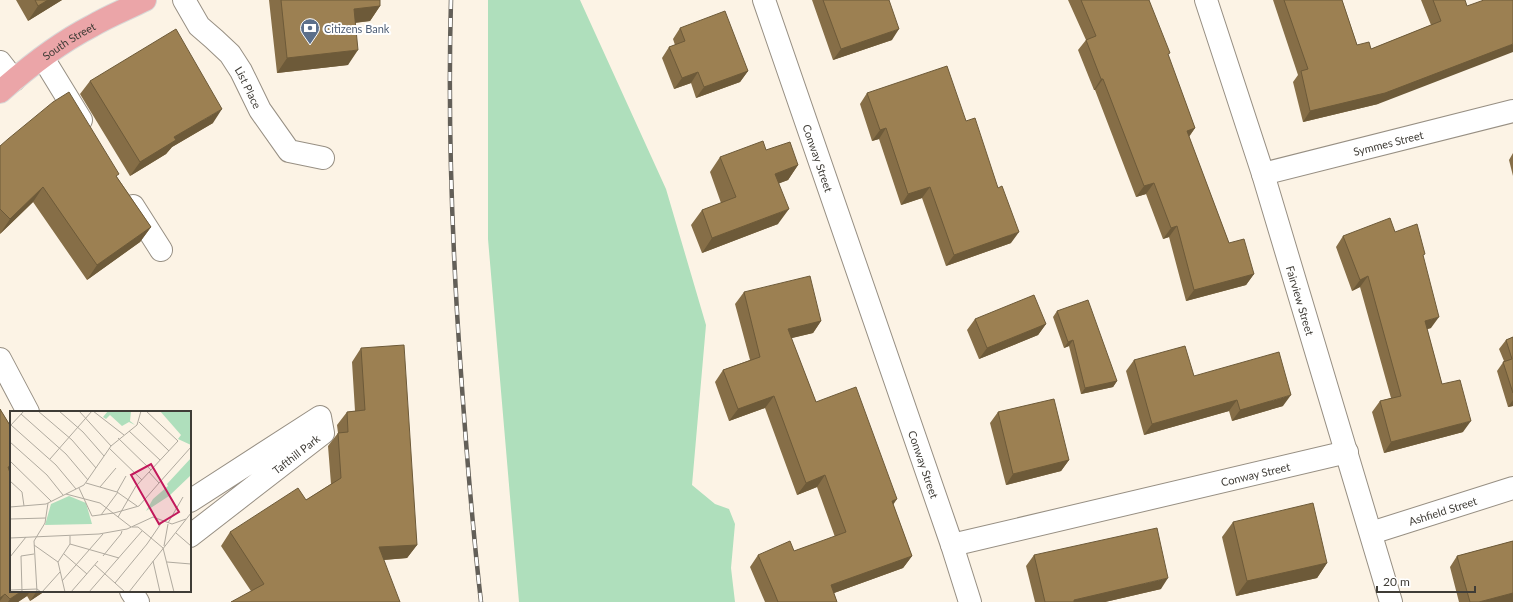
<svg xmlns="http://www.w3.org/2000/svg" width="1513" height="602" font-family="Lato,sans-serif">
<rect width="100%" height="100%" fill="#fcf3e5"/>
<path fill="#afdfbc" d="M 488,0 L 580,0 L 666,189 L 706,325 L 692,485 L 715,504 L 729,509 L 735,524 L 731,568 L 735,602 L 519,602 L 488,239 Z"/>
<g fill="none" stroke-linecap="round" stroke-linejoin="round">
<defs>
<path id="pedestrian" d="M 43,58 L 81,120
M 133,206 L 161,250"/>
<g id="minor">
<path id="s1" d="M 184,0 L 199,26 L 214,39 L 230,54 L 241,71 L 260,110 L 289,151 L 323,158"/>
<path id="s2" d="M 764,0 L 952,545 L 1347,452"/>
<path id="s3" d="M 1206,0 L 1263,174 L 1391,602"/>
<path d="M 0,62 L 14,80"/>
<path id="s4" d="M 1263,174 L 1513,111"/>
<path d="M 0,359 L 28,412"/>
<path d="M 190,501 L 320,417 L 323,433 L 190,536"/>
<path id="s5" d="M 1371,533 L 1513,488"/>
<path d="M 952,545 L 970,602"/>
<path d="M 131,591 L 138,602"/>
</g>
<g id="primary">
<path id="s6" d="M 0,92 C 28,67 59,43 92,26 C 109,16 127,9 145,0"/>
</g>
</defs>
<use href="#pedestrian" stroke="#978f83" stroke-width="24"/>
<use href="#minor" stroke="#978f83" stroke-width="24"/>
<use href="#primary" stroke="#d9d8d7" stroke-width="24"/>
<use href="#pedestrian" stroke="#fff" stroke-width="22"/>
<use href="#minor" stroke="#fff" stroke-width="22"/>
<use href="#primary" stroke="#eba5a8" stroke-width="22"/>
<defs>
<path id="rail" d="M 451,0 C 448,104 451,208 457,312 C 463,409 470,505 481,602"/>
</defs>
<use href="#rail" stroke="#635f58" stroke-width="4.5"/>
<use href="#rail" stroke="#fff" stroke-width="3" stroke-dasharray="9" stroke-linecap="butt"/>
</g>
<path fill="#866e47" d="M 16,0 L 62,0 L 28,21 Z
M 269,0 L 380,0 L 380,6 L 370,21 L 355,23 L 348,65 L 277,73 Z
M 812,0 L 889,0 L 892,40 L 833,60 Z
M 1068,0 L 1149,0 L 1168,56 L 1195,128 L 1189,137 L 1229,243 L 1254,274 L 1246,285 L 1186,301 L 1169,237 L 1163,239 L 1146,194 L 1136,197 L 1095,90 L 1094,90 L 1078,50 L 1086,40 Z
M 1273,0 L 1342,0 L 1357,45 L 1371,49 L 1431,25 L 1421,0 L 1465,0 L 1378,104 L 1303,122 L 1293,82 L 1298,75 Z
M 680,28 L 748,71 L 740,82 L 696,98 L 691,83 L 674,89 L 662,58 L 669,47 L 675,45 L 673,39 Z
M 90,81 L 213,123 L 172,147 L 166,154 L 130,176 L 80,94 Z
M 867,93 L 966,121 L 1011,243 L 946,266 L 922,198 L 901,205 L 879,139 L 872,141 L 860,104 Z
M 0,146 L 117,177 L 151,227 L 140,242 L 87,280 L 33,202 L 0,234 Z
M 766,150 L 798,165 L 788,180 L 779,183 L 778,224 L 702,253 L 691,225 L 702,210 L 721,203 L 710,172 L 720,157 Z
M 1513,153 L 1513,176 L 1509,160 Z
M 1343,236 L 1423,257 L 1431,328 L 1427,329 L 1442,384 L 1463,432 L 1384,453 L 1372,412 L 1380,401 L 1391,398 L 1360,287 L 1352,291 L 1336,247 Z
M 744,292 L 821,321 L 813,333 L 791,338 L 816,402 L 893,504 L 912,556 L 903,568 L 834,593 L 837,602 L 765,602 L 750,567 L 758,555 L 794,551 L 835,537 L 817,487 L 797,495 L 765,408 L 729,421 L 715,382 L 723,370 L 750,360 L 735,304 Z
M 1057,311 L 1117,381 L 1113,387 L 1081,394 L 1069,346 L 1064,348 L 1053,317 Z
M 975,319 L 1046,324 L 1038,335 L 979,359 L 967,330 Z
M 1513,337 L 1513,406 L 1508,407 L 1497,371 L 1504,361 L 1499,349 L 1506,340 Z
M 361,348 L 417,545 L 407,558 L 384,560 L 251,591 L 221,546 L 230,532 L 306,500 L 331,484 L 328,446 L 338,433 L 337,425 L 347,412 L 355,411 L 352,362 Z
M 1134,360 L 1194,376 L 1283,406 L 1232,421 L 1229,411 L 1144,435 L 1126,371 Z
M 0,409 L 11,427 L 11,591 L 45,591 L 30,601 L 27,596 L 18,602 L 0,602 Z
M 998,412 L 1069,460 L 1061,471 L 1006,485 L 990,423 Z
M 1233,522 L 1327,563 L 1317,578 L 1236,596 L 1222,537 Z
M 1513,541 L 1513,602 L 1459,602 L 1450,567 L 1457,556 Z
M 1034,555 L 1161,589 L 1105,602 L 1035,602 L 1026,566 Z"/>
<path fill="#6d5a39" d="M 48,0 L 62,0 L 28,21 L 38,6 Z
M 380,6 L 370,21 L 343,24 L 354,9 Z
M 899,29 L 892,40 L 833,60 L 841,49 Z
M 1513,44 L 1513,52 L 1378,104 L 1303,122 L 1310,111 Z
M 358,50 L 348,65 L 277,73 L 287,58 Z
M 748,71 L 740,82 L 696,98 L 704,87 Z
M 698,72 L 691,83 L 674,89 L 682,78 Z
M 1101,79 L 1103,79 L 1095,90 L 1094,90 Z
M 222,109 L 213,123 L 172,147 L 166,154 L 130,176 L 140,162 L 174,137 Z
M 886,128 L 879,139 L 872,141 L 880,130 Z
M 1195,128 L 1187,139 L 1187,131 Z
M 798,165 L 788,180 L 765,189 L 775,174 Z
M 1154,183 L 1146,194 L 1136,197 L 1144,186 Z
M 43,187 L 33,202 L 0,234 L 10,219 Z
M 930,187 L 922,198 L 901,205 L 908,194 Z
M 789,209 L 778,224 L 702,253 L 712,238 Z
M 1177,226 L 1169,237 L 1163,239 L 1171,228 Z
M 151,227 L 140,242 L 87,280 L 97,265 Z
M 1019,232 L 1011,243 L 946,266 L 954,255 Z
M 1254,274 L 1246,285 L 1186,301 L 1194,290 Z
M 1368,276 L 1360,287 L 1352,291 L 1360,280 Z
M 1439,317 L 1431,328 L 1417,332 L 1425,321 Z
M 821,321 L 813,333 L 780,341 L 788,329 Z
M 1046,324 L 1038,335 L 979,359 L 987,348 Z
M 1073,340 L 1069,346 L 1064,348 L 1068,342 Z
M 1117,381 L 1113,387 L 1081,394 L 1085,388 Z
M 1291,395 L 1283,406 L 1232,421 L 1240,410 Z
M 774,396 L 765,408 L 729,421 L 738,409 Z
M 1237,400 L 1229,411 L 1144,435 L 1152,424 Z
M 1513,400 L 1513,406 L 1508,407 Z
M 1471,421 L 1463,432 L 1384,453 L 1391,442 Z
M 1069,460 L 1061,471 L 1006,485 L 1013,474 Z
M 11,466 L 11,474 L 0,481 L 8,467 Z
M 825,475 L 817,487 L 797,495 L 806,483 Z
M 897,499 L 889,511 L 892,501 Z
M 417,545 L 407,558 L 369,561 L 379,547 Z
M 912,556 L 903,568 L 823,597 L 831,585 Z
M 1327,563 L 1317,578 L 1236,596 L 1247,581 Z
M 1168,578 L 1161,589 L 1105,602 L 1072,602 L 1074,600 Z
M 22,591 L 30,591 L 27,596 L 18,602 L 8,602 L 10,599 Z
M 37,591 L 45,591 L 30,601 Z
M 1513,593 L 1513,602 L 1479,602 Z
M 5,594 L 0,601 L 0,598 Z"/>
<path fill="#9c8052" stroke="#6d5a39" d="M 35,0 L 48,0 L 38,6 Z
M 281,0 L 380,0 L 380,6 L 354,9 L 358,50 L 287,58 Z
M 823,0 L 889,0 L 899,29 L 841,49 Z
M 1081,0 L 1149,0 L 1170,53 L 1168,54 L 1195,128 L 1187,131 L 1229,243 L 1244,239 L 1254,274 L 1194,290 L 1177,226 L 1171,228 L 1154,183 L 1144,186 L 1103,79 L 1101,79 L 1086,40 L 1096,36 Z
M 1284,0 L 1342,0 L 1357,45 L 1369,42 L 1371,49 L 1441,21 L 1433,0 L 1465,0 L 1467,6 L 1484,0 L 1513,0 L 1513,44 L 1385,93 L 1310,111 L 1301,71 L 1308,69 Z
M 725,11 L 748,71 L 704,87 L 698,72 L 682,78 L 669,47 L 685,41 L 680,28 Z
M 176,29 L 222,109 L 174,137 L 176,140 L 140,162 L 90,81 Z
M 947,66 L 966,121 L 975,118 L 998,188 L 1002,186 L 1019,232 L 954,255 L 930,187 L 908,194 L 886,128 L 880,130 L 867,93 Z
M 69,92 L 119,174 L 116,176 L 151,227 L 97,265 L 43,187 L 10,219 L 0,209 L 0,146 L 8,139 L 53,102 Z
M 763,141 L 766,150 L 790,142 L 798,165 L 775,174 L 789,209 L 712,238 L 702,210 L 736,197 L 720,157 Z
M 1390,218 L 1395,232 L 1417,224 L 1425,254 L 1423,255 L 1439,317 L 1425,321 L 1442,384 L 1460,380 L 1471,421 L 1391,442 L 1380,401 L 1401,396 L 1368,276 L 1360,280 L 1343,236 Z
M 810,276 L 821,321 L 788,329 L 816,402 L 856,387 L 897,499 L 892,501 L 912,556 L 831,585 L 837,602 L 778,602 L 774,592 L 758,555 L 790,541 L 794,551 L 846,532 L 825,475 L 806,483 L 774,396 L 738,409 L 723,370 L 760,357 L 744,292 Z
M 1034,295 L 1046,324 L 987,348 L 975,319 Z
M 1088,300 L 1117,381 L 1085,388 L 1073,340 L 1068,342 L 1057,311 Z
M 1513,337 L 1513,393 L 1503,362 L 1512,359 L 1506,340 Z
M 404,345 L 417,545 L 379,547 L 400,602 L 231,602 L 264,584 L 230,532 L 298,488 L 306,500 L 341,478 L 338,433 L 348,432 L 347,412 L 365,410 L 361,348 Z
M 1185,346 L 1194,376 L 1279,352 L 1291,395 L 1240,410 L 1237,400 L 1152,424 L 1134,360 Z
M 1054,399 L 1069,460 L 1013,474 L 998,412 Z
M 0,409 L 11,427 L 11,466 L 8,467 L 11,476 L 11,591 L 22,591 L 10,599 L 5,594 L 0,598 Z
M 1313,503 L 1327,563 L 1247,581 L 1233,522 Z
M 1157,528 L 1168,578 L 1074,600 L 1074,602 L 1045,602 L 1034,555 Z
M 1513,541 L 1513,593 L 1479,602 L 1470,602 L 1457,556 Z"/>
<defs>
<symbol id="bank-pin" viewBox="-11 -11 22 30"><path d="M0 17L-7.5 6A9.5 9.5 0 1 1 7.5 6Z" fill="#5c6f8a" stroke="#fff"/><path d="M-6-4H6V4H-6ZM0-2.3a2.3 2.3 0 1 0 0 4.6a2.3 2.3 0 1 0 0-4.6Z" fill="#fff"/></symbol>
</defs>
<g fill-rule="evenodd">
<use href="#bank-pin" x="299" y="17" width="22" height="30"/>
</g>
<g text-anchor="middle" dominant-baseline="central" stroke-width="4" stroke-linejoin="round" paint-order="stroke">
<g font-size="11" fill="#4e5e75" stroke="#fff" text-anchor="start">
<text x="324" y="28">Citizens Bank</text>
</g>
<g font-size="11" fill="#3f3c36" stroke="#fff">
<text stroke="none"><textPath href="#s6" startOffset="86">South Street</textPath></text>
<text stroke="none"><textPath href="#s1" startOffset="110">List Place</textPath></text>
<text stroke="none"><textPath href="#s4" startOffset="129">Symmes Street</textPath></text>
<text stroke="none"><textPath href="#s2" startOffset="167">Conway Street</textPath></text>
<text stroke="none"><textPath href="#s3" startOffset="315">Fairview Street</textPath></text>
<text transform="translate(296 454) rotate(-38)">Tafthill Park</text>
<text stroke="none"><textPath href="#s2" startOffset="491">Conway Street</textPath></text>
<text stroke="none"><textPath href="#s2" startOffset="888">Conway Street</textPath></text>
<text stroke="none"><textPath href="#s5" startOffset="75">Ashfield Street</textPath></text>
</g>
</g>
<g transform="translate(10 411)">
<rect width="181" height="181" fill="#fcf3e5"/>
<path d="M 98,0 L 121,0 L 120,10 L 125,14 L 119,11 L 112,15 L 100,4 L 96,8 L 93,6 ZM 150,0 L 181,0 L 181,34 L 168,28 L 171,24 ZM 181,47 L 180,65 L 159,85 L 136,100 L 143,88 L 158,75 L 157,73 ZM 59,85 L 76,92 L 82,113 L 35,114 L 41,93 Z" fill="#afdfbc"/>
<path fill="none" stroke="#b0aa9f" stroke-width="1" d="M 28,0 L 62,29 L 86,57M 49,0 L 73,21 L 94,45M 69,0 L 101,35M 83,0 L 114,24M 11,3 L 56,43 L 78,69M 129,11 L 159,40M 1,14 L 46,54 L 66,78M 0,15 L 14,0M 119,20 L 150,49M 108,27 L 141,59M 0,31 L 37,64 L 53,84M 99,37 L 132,69M 40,48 L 82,0M 0,50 L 41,90M 0,70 L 12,81 L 14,95M 76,72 L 107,81 L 127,95M 149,72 L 181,36M 90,76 L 106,57M 69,77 L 82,105 L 104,102 L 129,95 L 149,72 L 139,61M 107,81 L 116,65M 56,83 L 90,92 L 121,116M 0,96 L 36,93 L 74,74 L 101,35 L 127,14 L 131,0M 91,104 L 108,81M 108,106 L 126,75 L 168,30 L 136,0M 0,108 L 36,107M 158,112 L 173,86M 122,116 L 128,116 L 153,137M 166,122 L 181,135M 60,125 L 60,133 L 109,147M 0,127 L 89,123 L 117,118 L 143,106 L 162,113 L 176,108M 24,134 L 48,151 L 55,181M 154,135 L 158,113M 153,137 L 164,181M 54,143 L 77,163M 93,145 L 111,123 L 112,120M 0,146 L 16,126M 143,150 L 150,181M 48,151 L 60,133M 157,151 L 181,153M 85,154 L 115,181M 52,170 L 93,123M 105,172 L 137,133 L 152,111M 0,179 L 27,178 L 31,181M 12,181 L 11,145 L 24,143M 27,181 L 24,130 L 35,112 L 38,92M 32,181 L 50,161M 61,181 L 88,150M 79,181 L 132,120M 119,181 L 181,102"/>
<path fill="#c2185b" fill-opacity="0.15" stroke="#c2185b" stroke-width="2" d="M 141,53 L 169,101 L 149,113 L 121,64 Z"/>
<rect width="181" height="181" fill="none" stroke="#3f3c36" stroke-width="2"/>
</g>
<path d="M1377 586v6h98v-6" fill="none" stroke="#3f3c36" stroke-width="2"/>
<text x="1383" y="586" font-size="12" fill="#3f3c36" stroke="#ffffff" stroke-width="3" paint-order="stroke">20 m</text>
</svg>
